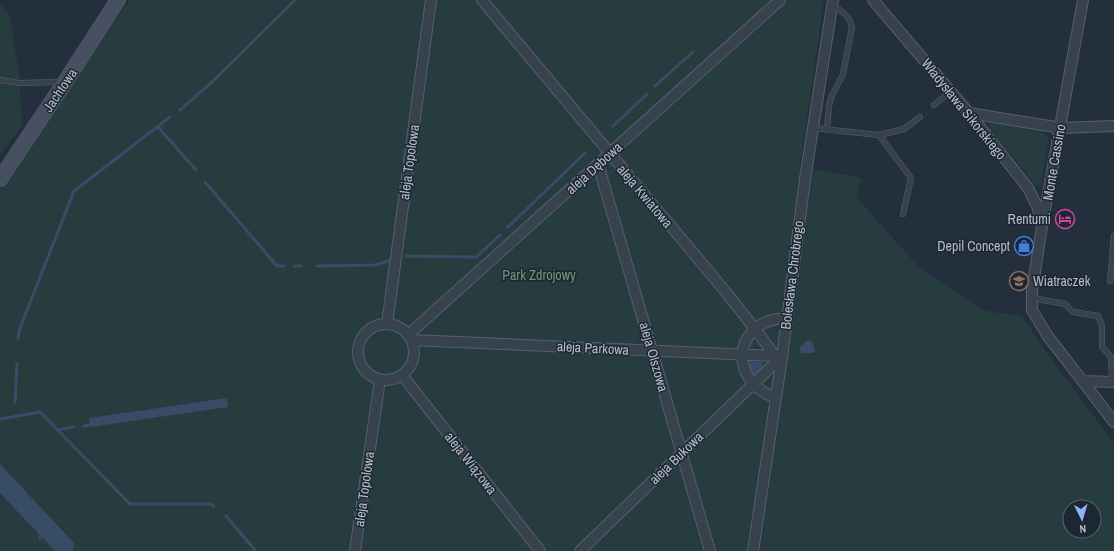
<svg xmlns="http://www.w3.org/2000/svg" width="1114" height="551" font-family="'Archivo Narrow',sans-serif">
<rect width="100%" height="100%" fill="#242f3e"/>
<path fill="#263c3f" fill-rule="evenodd" d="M 130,0 L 824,0 L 800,167 L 820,170 L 861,178 L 857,198 L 919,267 L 983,310 L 992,312 L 1022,316 L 1043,348 L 1114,443 L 1114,551 L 0,551 L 0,186 ZM 1070,507 L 1094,507 L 1094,531 L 1070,531 Z
M 0,4 L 10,15 L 19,75 L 22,126 L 0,155 Z
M 991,123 L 1040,130 L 1049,139 L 1041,185 L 1036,187 L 1024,170 L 988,127 Z"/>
<path fill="#394c67" d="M 808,340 L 812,341 L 815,351 L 813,353 L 801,353 L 799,348 Z
M 750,361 L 762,362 L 763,367 L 755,375 L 751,374 L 748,364 Z
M 227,398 L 228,407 L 90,427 L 89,418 Z
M 0,464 L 74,543 L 73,551 L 55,551 L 0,493 Z"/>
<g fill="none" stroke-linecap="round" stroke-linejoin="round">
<path stroke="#394c67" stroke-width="3" d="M 655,86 L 693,52
M 180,110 L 211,83 L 295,0
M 613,126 L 647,94
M 158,127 L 196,170
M 205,182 L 277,266 L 284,266
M 508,227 L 585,153
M 406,256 L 476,257 L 500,235
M 294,266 L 301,266
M 317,266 L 375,265 L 392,260
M 18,338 L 20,328 L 74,191 L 170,117
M 15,403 L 17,364
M 0,419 L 40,412 L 130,504 L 211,504 L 214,506
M 84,426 L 90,425
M 58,430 L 73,427
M 226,516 L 255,550 L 254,551
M 40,539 L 40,536"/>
<defs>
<path id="lane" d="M 0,80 L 19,83 L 61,82
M 934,105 L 950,92
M 813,128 L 879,135 L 911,178 L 903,214
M 827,129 L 829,106 L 831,98 L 843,74 L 852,27 C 850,17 842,10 833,7
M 879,135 L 904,129 L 920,117
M 1110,281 L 1114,236
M 1032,298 L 1065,304 L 1073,312 L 1098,316 L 1102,325 L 1102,347 L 1111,357 L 1112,382"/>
<path id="street" d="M 482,0 L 725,291 L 755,329 L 775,356
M 873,0 L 969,113 L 1028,188 L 1038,208 L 1041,222
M 1083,0 L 1042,226 L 1032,291 L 1032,310 L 1047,335 L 1114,422
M 969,113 L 1061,128 L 1114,126
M 598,164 L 710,551
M358 352a28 28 0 1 1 56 0a28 28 0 1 1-56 0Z
M 387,324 L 431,0
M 408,335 L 780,0
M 411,340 L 775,356
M 402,375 L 540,551
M 1082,381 L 1114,382
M 769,395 C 739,382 731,342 762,324 C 768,321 774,319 780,319
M 355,551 L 380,380
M 580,551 L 773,365
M 753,551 L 782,357 L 805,179 L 833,0"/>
<path id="secondary" d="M 0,179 L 65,82 L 118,0"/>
</defs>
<use href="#lane" stroke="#565f6c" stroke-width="6"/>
<use href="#street" stroke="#565f6c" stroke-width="12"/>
<use href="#secondary" stroke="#565f6c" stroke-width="16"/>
<use href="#lane" stroke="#38414e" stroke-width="5"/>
<use href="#street" stroke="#38414e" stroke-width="10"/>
<use href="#secondary" stroke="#465061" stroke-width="15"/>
</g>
<defs>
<symbol id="hotel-ring" viewBox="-11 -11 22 22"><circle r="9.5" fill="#1d2633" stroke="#d1479c" stroke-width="1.5"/><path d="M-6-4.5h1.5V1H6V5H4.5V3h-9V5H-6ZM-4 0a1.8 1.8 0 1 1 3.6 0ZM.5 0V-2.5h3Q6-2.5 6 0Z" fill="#d1479c"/></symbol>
<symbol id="shop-ring" viewBox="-11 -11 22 22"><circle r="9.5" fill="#1d2633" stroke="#3f7fe0" stroke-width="1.5"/><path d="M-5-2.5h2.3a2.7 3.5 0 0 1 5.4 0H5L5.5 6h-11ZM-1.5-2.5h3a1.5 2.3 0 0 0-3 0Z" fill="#3f7fe0"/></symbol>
<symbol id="school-ring" viewBox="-11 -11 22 22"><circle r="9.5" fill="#1d2633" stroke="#8d6e63" stroke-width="1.5"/><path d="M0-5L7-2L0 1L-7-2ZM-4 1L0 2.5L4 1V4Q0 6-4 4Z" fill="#8d6e63"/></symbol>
</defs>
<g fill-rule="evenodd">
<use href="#hotel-ring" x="1054" y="208" width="22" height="22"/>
<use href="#shop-ring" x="1013" y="235" width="22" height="22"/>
<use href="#school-ring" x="1008" y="270" width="22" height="22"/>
</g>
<g text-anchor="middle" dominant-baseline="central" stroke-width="3" stroke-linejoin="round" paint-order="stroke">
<g font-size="14" fill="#b4bcc9" stroke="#1d2633">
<text transform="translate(60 90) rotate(-56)">Jachtowa</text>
<text transform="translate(964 109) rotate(51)">Władysława Sikorskiego</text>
<text transform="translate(409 162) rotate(-82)">aleja Topolowa</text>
<text transform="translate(1054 162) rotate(-80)">Monte Cassino</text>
<text transform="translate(594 168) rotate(-42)">aleja Dębowa</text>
<text transform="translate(645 196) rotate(50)">aleja Kwiatowa</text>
<text transform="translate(792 275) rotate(-83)">Bolesława Chrobrego</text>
<text transform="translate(593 348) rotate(3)">aleja Parkowa</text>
<text transform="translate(654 357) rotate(74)">aleja Olszowa</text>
<text transform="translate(676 458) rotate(-44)">aleja Bukowa</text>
<text transform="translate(471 463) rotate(52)">aleja Wiązowa</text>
<text transform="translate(364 489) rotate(-82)">aleja Topolowa</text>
</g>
<g font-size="14" fill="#b4bcc9" stroke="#1d2633" text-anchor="end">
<text x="1051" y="219">Rentumi</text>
<text x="1010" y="246">Depil Concept</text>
<text x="1033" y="281" text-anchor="start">Wiatraczek</text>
</g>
<g font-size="14" fill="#6b9a76" stroke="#1d2633">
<text x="539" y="275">Park Zdrojowy</text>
</g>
</g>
<g transform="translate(1082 519) rotate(175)"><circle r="19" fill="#1d2633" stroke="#59626f"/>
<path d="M0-3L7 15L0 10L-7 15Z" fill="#8ab4f8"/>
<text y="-6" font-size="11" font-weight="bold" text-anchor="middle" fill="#b4bcc9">N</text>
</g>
</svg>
